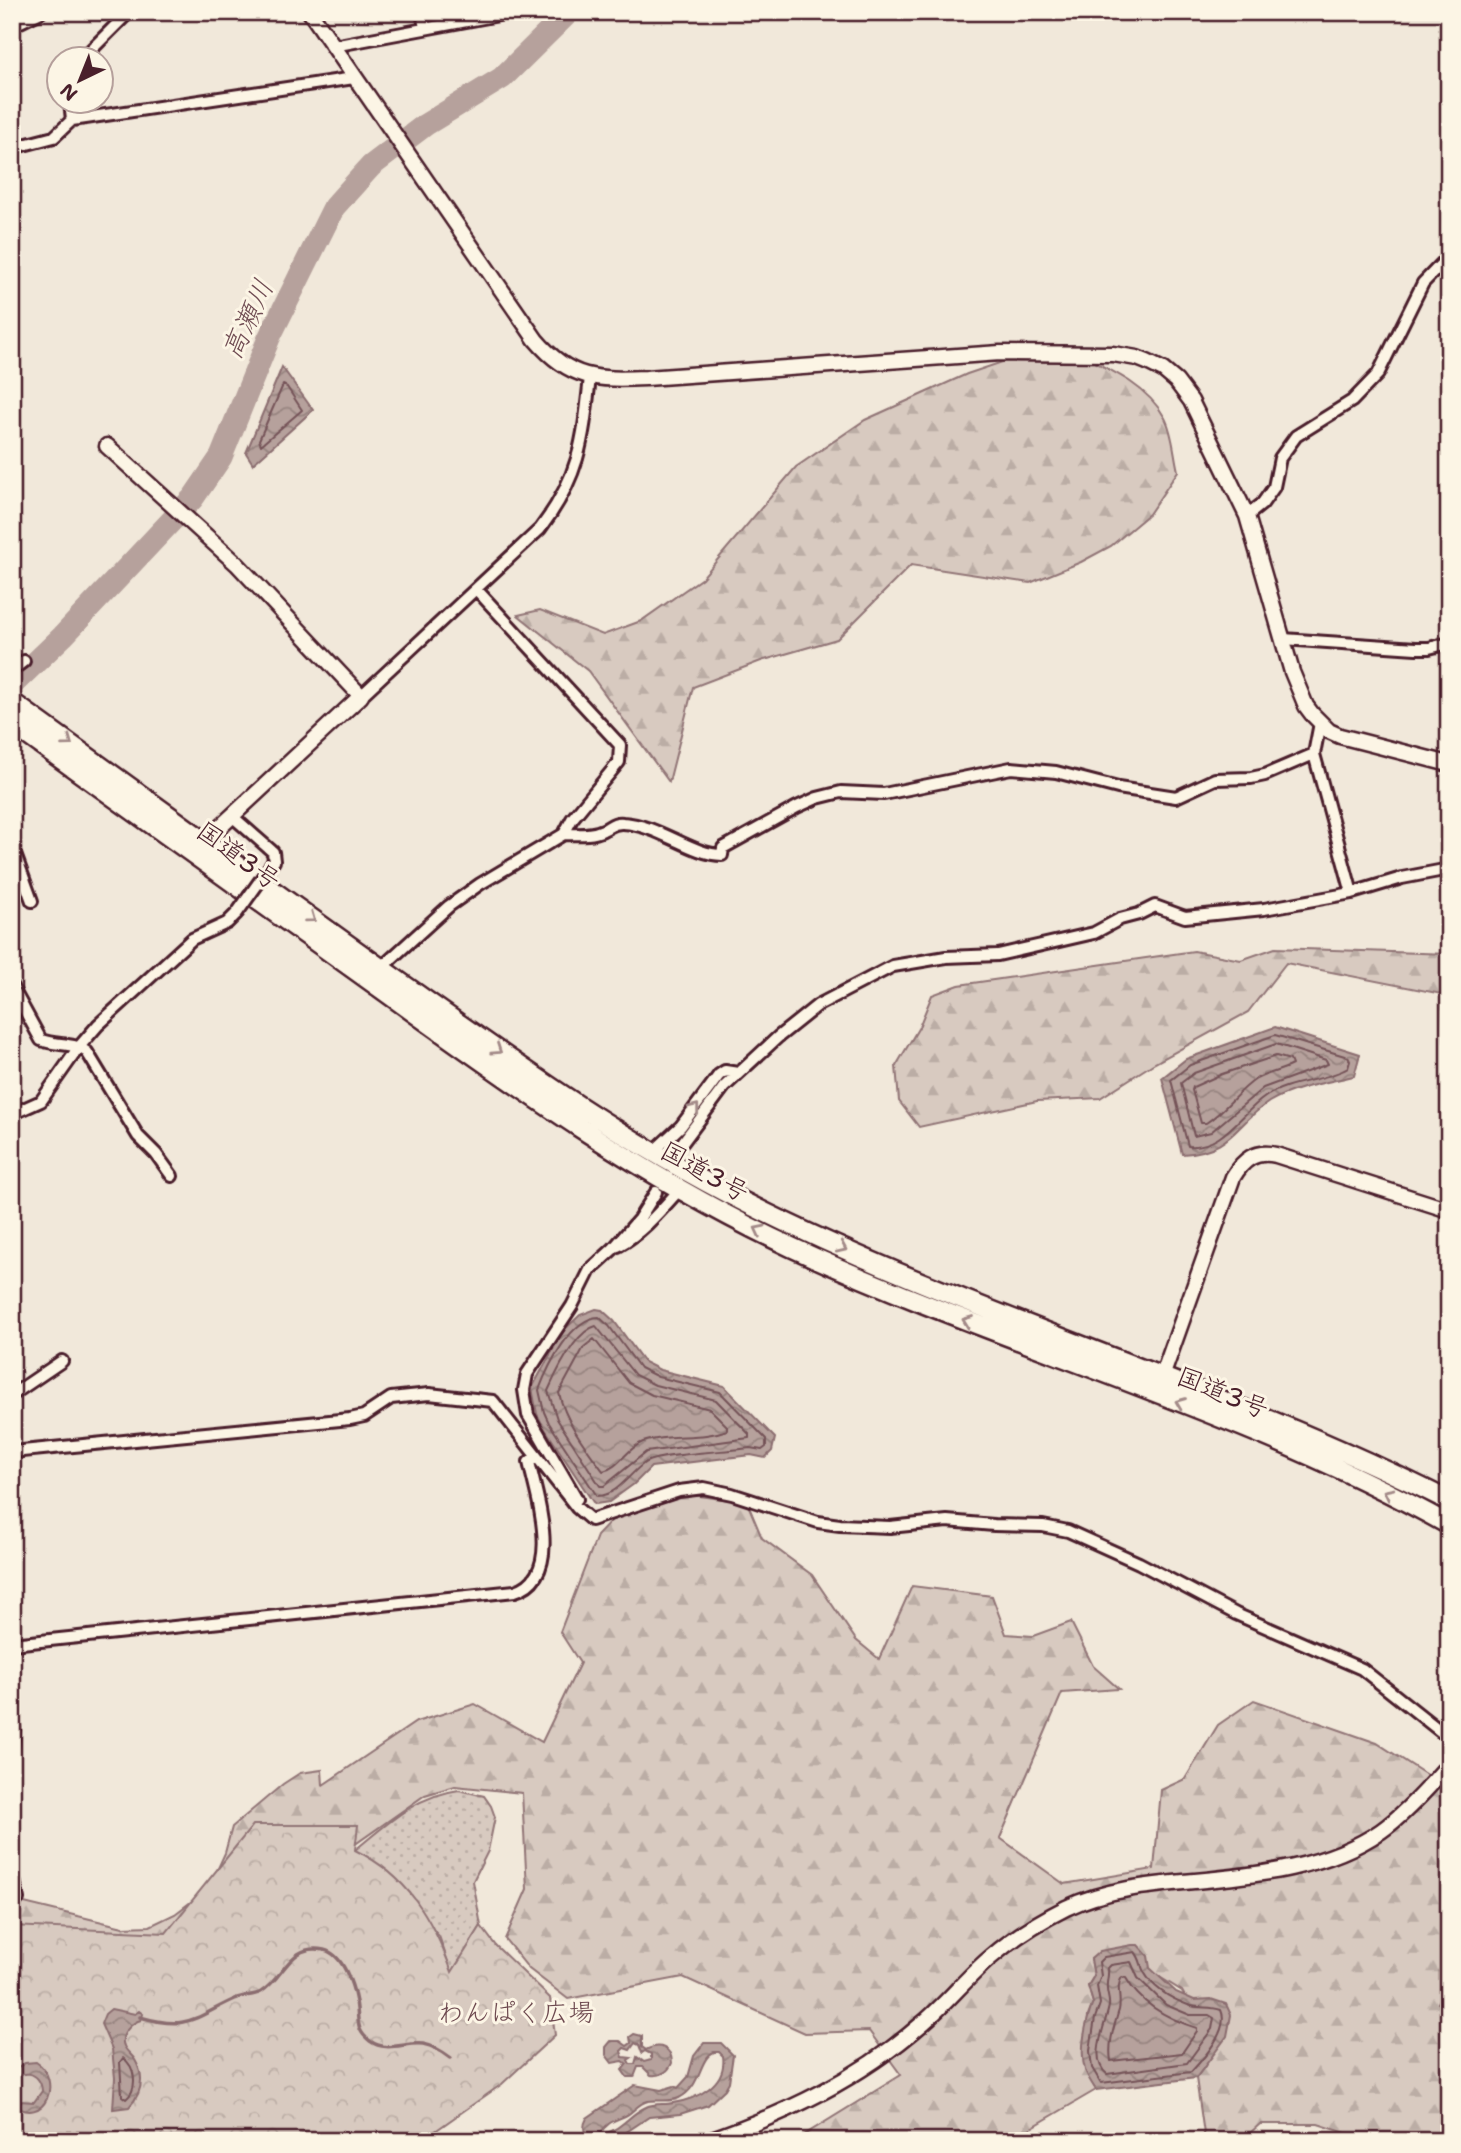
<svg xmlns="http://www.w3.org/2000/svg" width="1461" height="2153" font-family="'Shantell Sans','Klee One',sans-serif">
<defs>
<pattern id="grass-dots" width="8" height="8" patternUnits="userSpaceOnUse" patternTransform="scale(1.75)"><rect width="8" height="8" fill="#d8cac0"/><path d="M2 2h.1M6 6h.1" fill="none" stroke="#bbada5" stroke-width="1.8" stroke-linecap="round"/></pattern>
<pattern id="forest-firs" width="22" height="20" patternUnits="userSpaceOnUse" patternTransform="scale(1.75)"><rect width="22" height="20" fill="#d8cac0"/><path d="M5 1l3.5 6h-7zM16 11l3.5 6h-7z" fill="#bbada5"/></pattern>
<pattern id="park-crowns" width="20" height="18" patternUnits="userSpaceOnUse" patternTransform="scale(1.75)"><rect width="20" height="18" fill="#d8cac0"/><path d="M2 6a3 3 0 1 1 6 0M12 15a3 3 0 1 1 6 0" fill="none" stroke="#bbada5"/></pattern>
<pattern id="water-waves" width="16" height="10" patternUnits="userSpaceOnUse" patternTransform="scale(1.75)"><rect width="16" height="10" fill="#b6a19c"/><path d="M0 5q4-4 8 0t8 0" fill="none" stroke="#96837f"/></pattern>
</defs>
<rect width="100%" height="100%" fill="#f1e8da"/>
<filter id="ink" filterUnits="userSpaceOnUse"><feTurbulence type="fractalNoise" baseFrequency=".0143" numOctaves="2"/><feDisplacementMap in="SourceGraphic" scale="14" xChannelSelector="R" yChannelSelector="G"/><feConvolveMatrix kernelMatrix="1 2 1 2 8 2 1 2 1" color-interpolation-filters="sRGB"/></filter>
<g filter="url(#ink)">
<path fill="url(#grass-dots)" stroke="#917476" stroke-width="2" d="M 459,1790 L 484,1796 L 491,1806 L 495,1817 L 488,1851 L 473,1881 L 481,1926 L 452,1973 L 439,1936 L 355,1850 C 387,1824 415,1796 459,1790 Z"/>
<path fill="url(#forest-firs)" stroke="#917476" stroke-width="2" d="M 1070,350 C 1104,367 1146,383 1165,418 C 1173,433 1174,455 1178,471 L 1149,514 L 1111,546 L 1081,562 L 1030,583 L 911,565 L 837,639 L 761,661 L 693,687 L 669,782 L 588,671 L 518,615 L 540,610 L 603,635 L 641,621 L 702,578 L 796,467 L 865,420 L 967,374 L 1032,352 Z
M 1275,948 L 1449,954 L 1449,1054 L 1445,1045 L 1442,994 L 1286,963 L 1248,1012 L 1153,1064 L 1100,1098 L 1037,1101 L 919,1127 L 899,1101 L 896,1066 L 919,1027 L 932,995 L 959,985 L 1194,951 L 1241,960 Z
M 683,1494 L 747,1502 L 762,1538 L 812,1575 L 856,1640 L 879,1659 L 912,1586 L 992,1596 L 1006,1634 L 1033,1636 L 1071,1622 L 1093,1666 L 1119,1689 L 1062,1693 L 1000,1838 L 1064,1884 L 1154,1869 L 1161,1790 L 1185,1779 L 1218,1725 L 1254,1700 L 1377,1743 L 1433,1779 L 1449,1794 L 1449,1983 L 1438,2003 L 1449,2013 L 1449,2141 L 1371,2141 L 1318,2124 L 1260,2124 L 1241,2141 L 1205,2141 L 1196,2078 L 1205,2066 L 1199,2023 L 1182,1991 L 1116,1950 L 1091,1959 L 1094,1976 L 1088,1986 L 1093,2003 L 1088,2016 L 1085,2070 L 1096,2090 L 1026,2131 L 1029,2141 L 805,2141 L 804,2135 L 901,2075 L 869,2031 L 805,2033 L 683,1977 L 568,1999 L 529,1969 L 505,1939 L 527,1889 L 522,1793 L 455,1786 L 425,1795 L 211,1946 L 12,1948 L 12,1900 L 123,1927 L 150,1926 L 175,1914 L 209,1888 L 225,1853 L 232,1827 L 283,1784 L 300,1773 L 322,1770 L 323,1785 L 416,1722 L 475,1704 L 542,1742 L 580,1663 L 560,1632 L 597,1536 L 612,1520 Z"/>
<path fill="url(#park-crowns)" stroke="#917476" stroke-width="2" d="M 253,1825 L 358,1825 L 355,1850 C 408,1876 432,1918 452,1972 L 481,1926 L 496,1946 L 550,1998 L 555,2035 L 502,2084 L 421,2141 L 12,2141 L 12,1926 L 166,1933 Z"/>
<path fill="url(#water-waves)" stroke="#8b6d6f" stroke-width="2" fill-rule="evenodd" d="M 282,367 L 313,410 L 253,464 L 246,453 Z
M 1275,1027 L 1360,1054 L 1354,1076 C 1328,1082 1291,1088 1269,1102 C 1233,1126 1233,1151 1182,1154 L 1162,1078 L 1186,1059 Z
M 596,1309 L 602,1310 L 614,1321 L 644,1362 L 660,1370 L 724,1386 L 775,1438 L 772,1451 L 765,1458 L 751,1455 L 651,1467 L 634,1484 L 609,1502 L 596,1504 L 593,1502 L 543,1426 L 537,1414 L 532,1388 L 563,1331 L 580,1315 Z
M 1132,1945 L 1138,1945 L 1148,1956 L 1150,1968 L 1176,1992 L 1194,2000 L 1211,1999 L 1226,2004 L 1231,2015 L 1227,2036 L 1196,2078 L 1096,2090 C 1092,2084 1087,2076 1085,2070 C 1079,2050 1086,2021 1093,2003 L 1088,1986 L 1094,1976 L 1091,1959 L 1100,1951 Z
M 111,2009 L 135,2014 L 139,2011 L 143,2014 L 141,2020 C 132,2022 119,2035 124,2046 C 126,2051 132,2055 135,2060 C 145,2077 142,2093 129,2107 L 113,2109 L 115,2078 L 112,2049 L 101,2024 L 105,2014 Z
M 634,2034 L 642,2036 L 642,2047 L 646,2050 C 659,2043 672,2047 672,2063 C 668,2073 661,2076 651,2075 L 643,2067 L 638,2067 L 634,2077 L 627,2077 L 622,2070 L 627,2064 L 623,2061 L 612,2063 L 606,2055 L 606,2047 L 611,2041 L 620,2041 L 627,2046 L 631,2043 L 630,2037 ZM 635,2043 L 639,2045 L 642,2053 L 645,2051 L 651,2054 L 651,2060 L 644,2062 L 637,2057 L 635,2064 L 630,2064 L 628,2060 L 631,2058 L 623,2057 L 621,2051 L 624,2048 L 630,2050 Z
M 704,2043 L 721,2043 L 733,2055 L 729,2082 L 725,2089 L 708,2105 L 680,2114 L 649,2117 L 613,2141 L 591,2141 C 583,2134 582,2127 587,2118 L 635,2085 L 661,2090 L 674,2086 L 678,2088 L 688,2077 L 694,2056 ZM 714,2052 L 719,2052 L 723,2056 C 727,2084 698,2099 673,2103 C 664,2105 655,2103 646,2107 C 629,2114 619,2133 600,2134 C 607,2122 614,2121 625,2116 C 633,2113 638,2103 648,2101 C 657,2099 669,2103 679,2098 C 702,2087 698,2059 714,2052 Z
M 36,2062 C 63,2079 46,2129 12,2104 L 12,2090 L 20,2101 L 34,2102 L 42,2091 C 41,2071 19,2067 12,2086 L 12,2070 L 25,2063 Z"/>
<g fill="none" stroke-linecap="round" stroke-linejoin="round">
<path stroke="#755358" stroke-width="2" d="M 283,385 L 287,387 L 302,410 L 261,445 L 259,440 Z
M 1275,1035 L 1348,1057 L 1350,1061 L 1348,1068 C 1324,1082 1289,1080 1265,1097 C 1240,1114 1223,1149 1188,1146 L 1171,1080 L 1190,1065 Z
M 1276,1044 L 1326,1060 L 1328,1064 L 1263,1088 L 1211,1132 L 1194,1136 L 1181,1083 L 1194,1073 Z
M 1276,1056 L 1290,1060 L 1292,1065 C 1281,1071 1267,1073 1256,1079 C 1237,1092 1225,1111 1206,1123 L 1201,1123 L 1192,1090 L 1193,1087 L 1222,1074 Z
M 599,1317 L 609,1326 L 640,1368 L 658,1377 L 720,1392 L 766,1439 L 766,1447 L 762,1450 L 750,1448 C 730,1451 661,1454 646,1462 C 630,1472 618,1496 597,1496 L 549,1423 L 544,1412 L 539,1390 C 548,1366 571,1318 599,1317 Z
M 596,1326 L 635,1375 L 655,1385 L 716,1400 L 749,1434 L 749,1438 L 646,1452 L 604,1486 L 600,1486 L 557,1419 L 548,1391 C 556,1373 576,1331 596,1326 Z
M 594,1339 L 629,1383 L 652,1395 L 710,1409 L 727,1426 L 727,1430 C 701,1440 670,1433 643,1442 C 627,1448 619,1468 603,1471 C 586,1448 565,1421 559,1393 L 584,1347 Z
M 1135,1952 C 1141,1959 1140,1964 1144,1972 C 1153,1988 1172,1999 1188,2005 C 1199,2009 1210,2006 1221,2010 C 1230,2029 1204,2058 1191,2072 L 1101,2083 L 1092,2068 L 1090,2051 L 1095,2018 L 1100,2004 L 1097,1986 L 1101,1976 L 1099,1962 L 1104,1957 Z
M 1131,1962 L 1138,1978 L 1166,2005 L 1190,2015 L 1209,2015 L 1214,2018 L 1212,2029 L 1187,2063 L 1107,2074 C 1088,2060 1106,2024 1109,2006 C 1110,2000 1107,1995 1107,1989 C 1106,1982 1109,1976 1108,1968 L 1111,1965 Z
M 1122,1977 L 1126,1978 C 1141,2005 1168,2019 1197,2028 L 1197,2031 L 1182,2053 L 1111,2061 C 1108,2043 1114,2027 1119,2010 C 1122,1997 1115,1988 1122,1977 Z
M 123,2058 C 136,2067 138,2089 126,2099 L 122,2096 L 120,2062 Z"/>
<path stroke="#8b6d6f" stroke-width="3.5" d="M 140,2017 C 189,2031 193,2018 235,1999 C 243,1995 254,1996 261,1992 C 285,1977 289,1943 324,1950 C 343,1954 353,1985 356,2002 C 358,2011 357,2021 360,2029 C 362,2034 366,2038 370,2041 C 387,2053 404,2042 423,2044 C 434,2046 442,2051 451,2058"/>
<path stroke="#b6a19c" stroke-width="23" d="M 12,685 L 63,636 L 193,498 L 221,457 L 269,338 L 334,207 L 371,166 L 425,125 L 502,78 L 569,12"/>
<path stroke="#d0c0b7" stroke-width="10" stroke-dasharray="10 5" stroke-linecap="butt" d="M 670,1167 L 683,1142"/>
<defs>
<path id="minor" d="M 422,12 L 425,28
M 12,26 L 41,12
M 333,46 L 499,15 L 501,12
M 81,60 L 129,12
M 70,102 L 72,120
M 12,148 L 54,137 L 72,120 L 354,78
M 1247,516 L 1262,504 L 1274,487 L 1280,458 L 1296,436 L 1352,401 L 1378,374 L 1423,283 L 1449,256
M 1283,639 L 1416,648 L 1429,648 L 1449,643
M 12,670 L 24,661
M 361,696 L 540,529 C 580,476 583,441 590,377
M 1320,723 L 1314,754 L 1352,893
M 232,816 L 273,852 L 274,861
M 564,834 C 576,834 591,836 603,830 C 610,827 613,822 623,823 C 659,825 692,855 722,855 L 723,848 L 797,807 L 817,798 L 841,792 L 884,794 L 1011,768 L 1056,772 L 1118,788 L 1176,797 L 1215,779 L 1251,778 L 1265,775 L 1314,754
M 12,846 L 32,901
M 381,968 L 449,906 L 480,884 L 564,834 L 572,819 L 619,762 L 620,745 L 476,589
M 12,987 L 41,1040 C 57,1046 73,1042 87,1052 L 138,1136 L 156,1154 L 172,1176
M 12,1114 L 41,1101 L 79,1047 L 98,1025 L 192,939 L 227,923 L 237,913
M 683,1142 L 724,1087 L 778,1037 L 818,1005 L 893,966 L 946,957 L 998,955 L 1094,933 L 1120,919 L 1139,914 L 1155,906 L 1185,917 L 1264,909 L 1352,893 L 1402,878 L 1449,869
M 653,1152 L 681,1126 L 719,1075 L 725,1071 L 738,1073
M 618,1246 C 643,1232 661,1210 680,1189
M 12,1395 L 62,1361
M 12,1452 L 350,1419 L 364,1416 L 391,1398 L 429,1394 L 493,1401 L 577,1508 L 591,1520 L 679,1491 L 704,1488 L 732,1494 L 818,1522 L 840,1525 L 890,1527 L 947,1521 L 994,1525 L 1043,1526 L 1068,1531 L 1139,1563 L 1236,1614 L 1362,1669 L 1449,1738
M 577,1499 L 528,1415 L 524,1390 L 527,1374 L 572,1306 L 590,1270 L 613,1249 L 639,1219 L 656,1192
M 12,1644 L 515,1591 C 564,1577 537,1498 529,1462 L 536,1456
M 12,1720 L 14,1729 L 12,1749
M 12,1871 L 18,1899"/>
<path id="tertiary" d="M 310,12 L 536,340 C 570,380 597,380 646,378 L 1000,353 L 1113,354 L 1137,358 L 1147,362 L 1163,370 L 1176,381 L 1191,401 L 1247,516 L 1292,672 L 1306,706 L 1312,714 L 1329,731 L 1340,736 L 1449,764
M 107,446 L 237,564 L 361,696 L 204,842
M 1162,1377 L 1233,1177 C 1243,1160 1255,1150 1276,1155 L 1449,1210
M 706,2141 C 786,2114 859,2079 923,2023 C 947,2003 967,1977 991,1957 C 1013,1938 1040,1921 1066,1908 C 1106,1889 1151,1885 1195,1881 C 1258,1875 1328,1868 1381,1831 C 1405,1814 1430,1786 1449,1764"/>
<path id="trunk" d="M 12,702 C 143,796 272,891 403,984 C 513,1062 624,1142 746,1203 C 973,1317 1221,1386 1449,1501
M 12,724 C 136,813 260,902 384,991 C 514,1085 645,1179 791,1247 C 1007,1347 1241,1408 1449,1525"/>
</defs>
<use href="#minor" stroke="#4a1f2b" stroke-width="16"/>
<use href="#tertiary" stroke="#4a1f2b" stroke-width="19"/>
<use href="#trunk" stroke="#4a1f2b" stroke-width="23"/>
<use href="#minor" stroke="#fcf5e5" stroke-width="10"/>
<use href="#tertiary" stroke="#fcf5e5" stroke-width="14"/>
<use href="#trunk" stroke="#fcf5e5" stroke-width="18"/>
<defs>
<path id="minor-bridge" d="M 237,913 L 274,861"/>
</defs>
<use href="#minor-bridge" stroke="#4a1f2b" stroke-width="16" stroke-linecap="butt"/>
<use href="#minor-bridge" stroke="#fcf5e5" stroke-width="10"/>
</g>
<defs><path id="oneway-chevron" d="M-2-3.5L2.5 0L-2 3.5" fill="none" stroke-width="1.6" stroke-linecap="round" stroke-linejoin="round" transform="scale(1.75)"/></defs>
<g stroke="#a38a88">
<use href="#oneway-chevron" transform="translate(68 742) rotate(36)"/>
<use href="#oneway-chevron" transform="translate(311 918) rotate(36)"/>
<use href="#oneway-chevron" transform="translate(497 1050) rotate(34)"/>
<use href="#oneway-chevron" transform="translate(695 1108) rotate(-52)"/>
<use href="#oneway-chevron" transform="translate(759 1230) rotate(-153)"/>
<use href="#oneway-chevron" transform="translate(842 1248) rotate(24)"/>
<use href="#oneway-chevron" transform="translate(967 1321) rotate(-159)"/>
<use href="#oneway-chevron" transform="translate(1180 1403) rotate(-158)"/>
<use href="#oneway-chevron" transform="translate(1388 1493) rotate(-154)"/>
</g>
</g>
<g text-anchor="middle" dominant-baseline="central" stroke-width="6" stroke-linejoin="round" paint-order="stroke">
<g font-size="26" fill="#4a1f2b" stroke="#fcf5e5">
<text transform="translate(239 855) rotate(36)">国道3号</text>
<text transform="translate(705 1171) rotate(29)">国道3号</text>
<text transform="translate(1223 1392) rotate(22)">国道3号</text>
</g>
<g font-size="26" fill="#6e4a50" stroke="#fcf5e5">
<text x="516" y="2011">わんぱく広場</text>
</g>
<g font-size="28" font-style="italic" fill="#704c53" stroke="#fcf5e5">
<text transform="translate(247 319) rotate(-65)">高瀬川</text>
</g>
</g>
<rect width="1461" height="2153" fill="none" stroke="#fcf5e5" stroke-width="42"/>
<rect x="21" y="21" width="1419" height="2111" fill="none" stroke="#4a1f2b" stroke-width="2.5" filter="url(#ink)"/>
<g transform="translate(80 80) rotate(223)"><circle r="33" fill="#fcf5e5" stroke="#b59f9b" stroke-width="2"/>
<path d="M0-5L12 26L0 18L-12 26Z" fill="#4a1f2b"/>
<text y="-10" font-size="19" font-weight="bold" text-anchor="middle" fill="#4a1f2b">N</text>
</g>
</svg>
